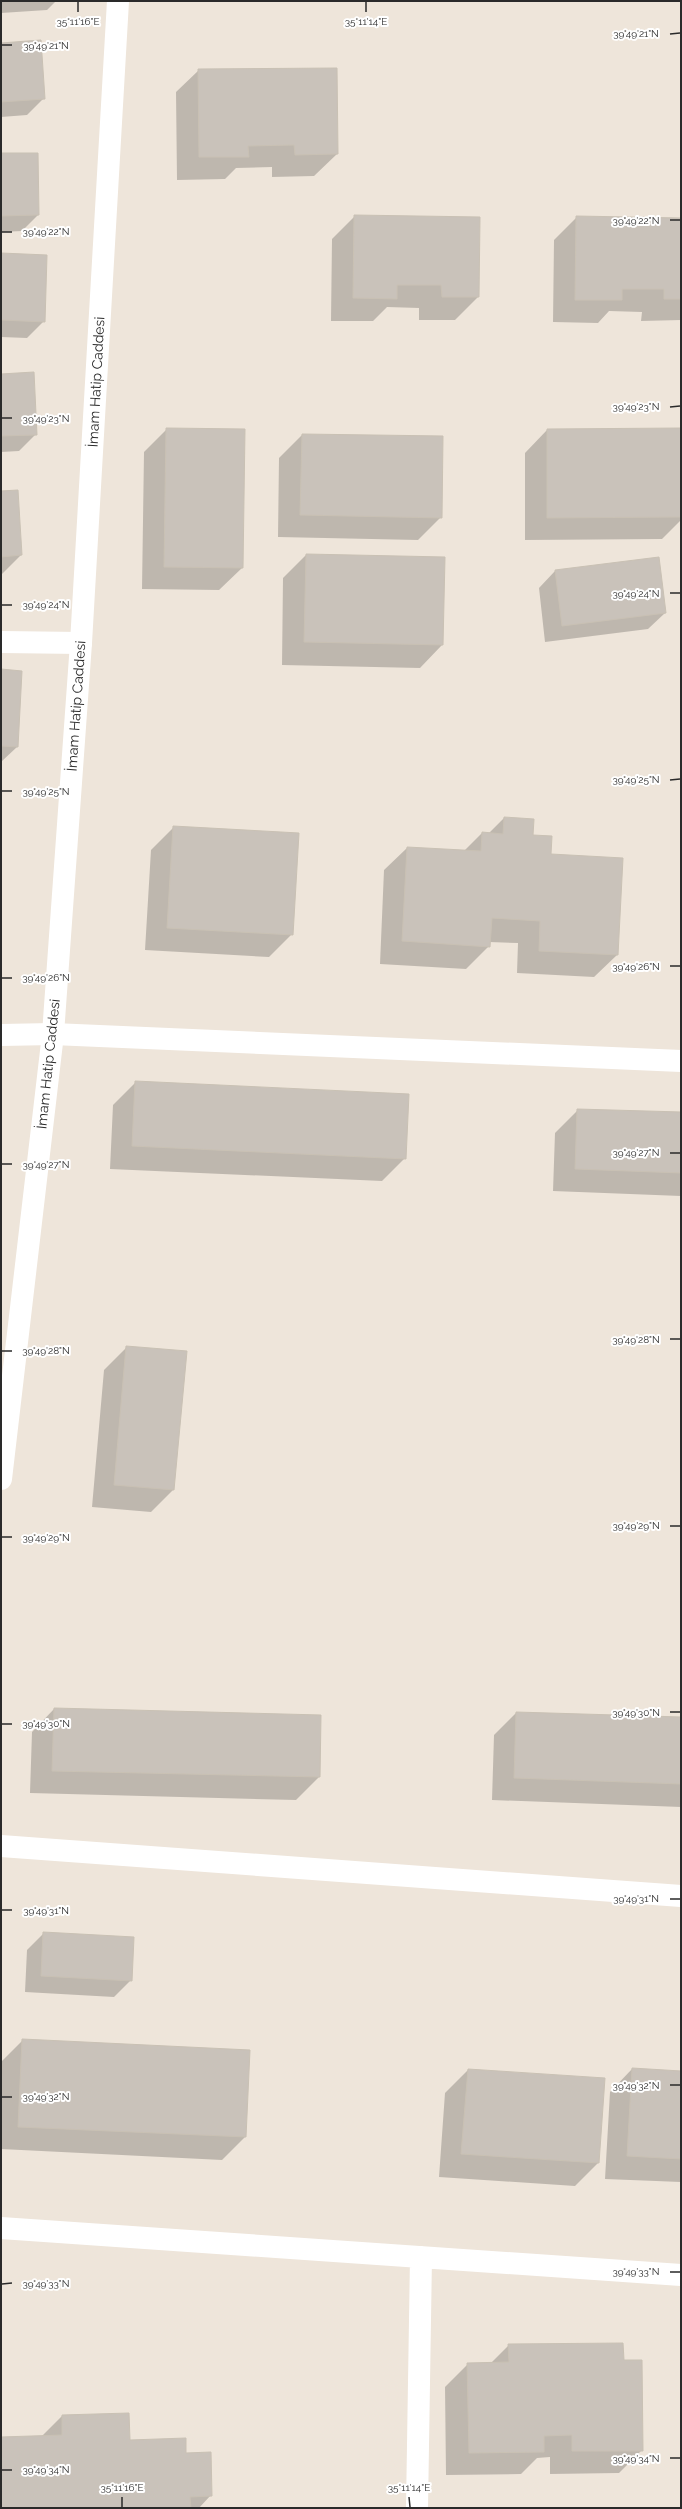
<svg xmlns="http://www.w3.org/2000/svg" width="682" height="2509" font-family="Raleway,sans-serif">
<rect width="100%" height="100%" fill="#eee5da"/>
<path fill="#0003" d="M 1,1 L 56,1 L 47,10 L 1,13 Z
M 1,44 L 44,98 L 27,115 L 1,117 Z
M 199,70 L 337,154 L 314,176 L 272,177 L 272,167 L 236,168 L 225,179 L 177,180 L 176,92 Z
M 1,154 L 38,215 L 22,231 L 1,232 Z
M 355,216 L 478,297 L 455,320 L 419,320 L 419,308 L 387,307 L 373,321 L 331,321 L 332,239 Z
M 577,217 L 681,219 L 681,320 L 641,321 L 642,312 L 609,311 L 598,323 L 553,322 L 554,240 Z
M 1,254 L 44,321 L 27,338 L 1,337 Z
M 1,375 L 36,434 L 19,451 L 1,452 Z
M 167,429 L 242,568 L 219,590 L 142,589 L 144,452 Z
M 681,429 L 681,520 L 662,539 L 525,540 L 525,453 L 547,430 Z
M 302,435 L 442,437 L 441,517 L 418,540 L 278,537 L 279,458 Z
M 1,492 L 21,555 L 1,575 Z
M 306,555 L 442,645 L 420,668 L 282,665 L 283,578 Z
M 555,571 L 665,613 L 648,629 L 545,642 L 539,588 Z
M 1,670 L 17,747 L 1,762 Z
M 504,818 L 532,836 L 550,855 L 617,955 L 594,977 L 517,973 L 518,943 L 489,942 L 489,946 L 466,969 L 380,964 L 384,870 L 407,848 L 464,851 L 482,833 L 489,833 Z
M 174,827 L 292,934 L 269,957 L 145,950 L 151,850 Z
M 136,1082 L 405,1158 L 382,1181 L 110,1169 L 113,1105 Z
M 578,1110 L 681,1113 L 681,1196 L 553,1191 L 555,1133 Z
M 127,1347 L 173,1490 L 151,1512 L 92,1507 L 104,1370 Z
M 54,1709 L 320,1716 L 319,1777 L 296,1800 L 30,1793 L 32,1732 Z
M 516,1713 L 681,1718 L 681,1807 L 492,1800 L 494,1735 Z
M 44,1933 L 131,1980 L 114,1997 L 25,1992 L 27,1950 Z
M 23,2040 L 245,2137 L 222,2160 L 1,2149 L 1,2062 Z
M 632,2069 L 681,2072 L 681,2182 L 605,2179 L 610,2092 Z
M 468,2070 L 604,2079 L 598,2163 L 575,2186 L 439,2177 L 445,2093 Z
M 509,2345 L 623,2361 L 642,2450 L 619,2473 L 550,2474 L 550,2457 L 537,2458 L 521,2474 L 446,2475 L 445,2387 L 468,2364 L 490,2364 Z
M 62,2416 L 129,2441 L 211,2495 L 199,2508 L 1,2508 L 1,2438 L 42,2436 Z"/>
<path fill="#c9c2ba" stroke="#c9c1b4" d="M 41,40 L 45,99 L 1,102 L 1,43 Z
M 337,68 L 338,154 L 295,155 L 294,145 L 248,146 L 249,157 L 199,157 L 198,69 Z
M 1,153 L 38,153 L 39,215 L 1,216 Z
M 354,215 L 480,217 L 479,297 L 442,297 L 441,285 L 397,285 L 397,299 L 353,298 Z
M 576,216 L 681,218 L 681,299 L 664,299 L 664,289 L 622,289 L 622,300 L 575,300 Z
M 1,253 L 47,255 L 45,322 L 1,320 Z
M 34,372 L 37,435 L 1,436 L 1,374 Z
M 166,428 L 245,429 L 243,568 L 164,567 Z
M 681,428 L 681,517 L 547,518 L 547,429 Z
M 302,434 L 443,436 L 442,518 L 300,515 Z
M 18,490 L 22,555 L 1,557 L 1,491 Z
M 306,554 L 445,557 L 443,645 L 304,642 Z
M 659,557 L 666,613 L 562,626 L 555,570 Z
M 1,669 L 22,671 L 18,747 L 1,746 Z
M 504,817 L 534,819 L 533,835 L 552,836 L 551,854 L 623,858 L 618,955 L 539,951 L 540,921 L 492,918 L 490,947 L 402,941 L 407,847 L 481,851 L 482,832 L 503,834 Z
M 173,826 L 299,833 L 293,935 L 167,928 Z
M 135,1081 L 409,1094 L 406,1159 L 132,1146 Z
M 577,1109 L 681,1112 L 681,1173 L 575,1169 Z
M 126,1346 L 187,1351 L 174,1490 L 114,1485 Z
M 54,1708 L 321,1715 L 320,1777 L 52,1771 Z
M 516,1712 L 681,1717 L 681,1784 L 514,1778 Z
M 43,1932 L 134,1937 L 132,1981 L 41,1976 Z
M 22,2039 L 250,2050 L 246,2137 L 18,2127 Z
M 632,2068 L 681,2071 L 681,2159 L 627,2156 Z
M 468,2069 L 605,2078 L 599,2163 L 461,2154 Z
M 623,2343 L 624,2360 L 642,2360 L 643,2451 L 572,2451 L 572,2435 L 544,2436 L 544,2452 L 469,2453 L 467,2363 L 509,2362 L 508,2344 Z
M 129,2413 L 130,2440 L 186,2438 L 186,2453 L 211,2452 L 212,2496 L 190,2497 L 191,2508 L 1,2508 L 1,2437 L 62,2435 L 62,2415 Z"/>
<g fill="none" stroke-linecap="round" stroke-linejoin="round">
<path stroke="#fff" stroke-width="22" d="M 1,642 L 81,643
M 1,1035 L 53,1034 L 681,1061
M 1,1846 L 681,1896
M 1,2228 L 681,2275
M 417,2508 L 421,2257"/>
<path stroke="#fff" stroke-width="22" d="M 1,1479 L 53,1034 L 81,643 L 118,1"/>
</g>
<path fill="none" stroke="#2a2a2a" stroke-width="1.5" d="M 78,2 L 78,12M 366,2 L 366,12M 670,34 L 680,33M 2,45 L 12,45M 670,220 L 680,220M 2,232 L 12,232M 670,407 L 680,406M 2,418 L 12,418M 670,593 L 680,593M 2,605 L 12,605M 670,780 L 680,779M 2,791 L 12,791M 670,966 L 680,966M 2,978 L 12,978M 670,1153 L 680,1153M 2,1164 L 12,1164M 670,1339 L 680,1339M 2,1351 L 12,1351M 670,1526 L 680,1526M 2,1537 L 12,1537M 670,1712 L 680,1712M 2,1724 L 12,1724M 670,1899 L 680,1899M 2,1910 L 12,1910M 670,2085 L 680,2085M 2,2097 L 12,2097M 670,2272 L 680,2272M 2,2284 L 12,2283M 670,2458 L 680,2458M 2,2470 L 12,2470M 122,2497 L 122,2507M 409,2497 L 410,2507"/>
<g text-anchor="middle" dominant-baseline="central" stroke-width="4" stroke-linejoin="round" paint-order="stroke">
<g font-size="14" fill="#2a2a2a" stroke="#fff">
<text transform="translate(96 382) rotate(-87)">İmam Hatip Caddesi</text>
<text transform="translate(76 706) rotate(-86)">İmam Hatip Caddesi</text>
<text transform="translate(48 1064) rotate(-84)">İmam Hatip Caddesi</text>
</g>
</g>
<g font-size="10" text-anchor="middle" fill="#2a2a2a" stroke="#fff" stroke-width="4" stroke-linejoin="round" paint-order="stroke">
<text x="78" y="25">35°11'16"E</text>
<text x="366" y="25">35°11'14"E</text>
<text x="636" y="37">39°49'21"N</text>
<text x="46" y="49">39°49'21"N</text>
<text x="636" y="224">39°49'22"N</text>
<text x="46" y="235">39°49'22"N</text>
<text x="636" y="410">39°49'23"N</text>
<text x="46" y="422">39°49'23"N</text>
<text x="636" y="597">39°49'24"N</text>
<text x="46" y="608">39°49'24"N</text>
<text x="636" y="783">39°49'25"N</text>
<text x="46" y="795">39°49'25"N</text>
<text x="636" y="970">39°49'26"N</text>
<text x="46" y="981">39°49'26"N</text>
<text x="636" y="1156">39°49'27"N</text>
<text x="46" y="1168">39°49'27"N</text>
<text x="636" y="1343">39°49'28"N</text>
<text x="46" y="1354">39°49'28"N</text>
<text x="636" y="1529">39°49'29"N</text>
<text x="46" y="1541">39°49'29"N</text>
<text x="636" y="1716">39°49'30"N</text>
<text x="46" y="1727">39°49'30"N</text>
<text x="636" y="1902">39°49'31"N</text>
<text x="46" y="1914">39°49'31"N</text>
<text x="636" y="2089">39°49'32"N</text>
<text x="46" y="2100">39°49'32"N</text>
<text x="636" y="2275">39°49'33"N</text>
<text x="46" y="2287">39°49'33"N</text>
<text x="636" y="2462">39°49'34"N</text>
<text x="46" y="2473">39°49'34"N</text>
<text x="122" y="2491">35°11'16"E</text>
<text x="409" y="2491">35°11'14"E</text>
</g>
<rect width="682" height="2509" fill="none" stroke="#2a2a2a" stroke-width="4"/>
</svg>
